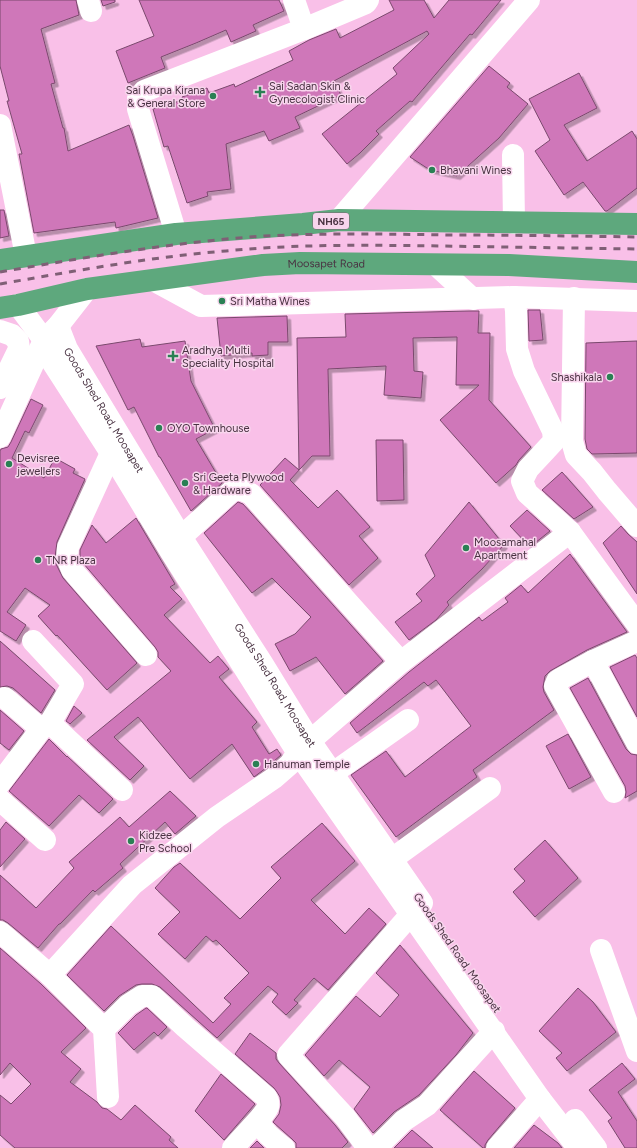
<svg xmlns="http://www.w3.org/2000/svg" width="637" height="1148" font-family="Figtree,sans-serif">
<defs>
<filter id="shadow"><feDropShadow dx="3.5" dy="3.5" stdDeviation="0" flood-color="#0004"/></filter>
</defs>
<rect width="100%" height="100%" fill="#f9c0e8"/>
<path fill="#cf77b9" stroke="#7a496d" filter="url(#shadow)" d="M 0,0 L 76,0 L 79,15 L 41,29 L 55,83 L 51,84 L 63,128 L 64,128 L 68,151 L 129,125 L 133,136 L 158,218 L 116,228 L 115,222 L 34,233 L 19,154 L 22,154 L 7,101 L 9,101 L 0,66 Z
M 101,0 L 115,0 L 115,2 L 103,6 Z
M 139,0 L 279,0 L 284,11 L 253,25 L 256,31 L 231,42 L 226,30 L 196,43 L 161,57 L 165,68 L 128,83 L 116,51 L 154,36 Z
M 389,0 L 424,0 L 434,18 L 449,0 L 501,0 L 472,35 L 470,34 L 412,102 L 410,101 L 376,131 L 379,134 L 360,153 L 347,164 L 322,134 L 397,74 L 393,68 L 429,34 L 427,31 L 334,81 L 341,95 L 295,117 L 300,128 L 269,141 L 264,131 L 226,144 L 231,189 L 207,192 L 208,196 L 187,203 L 168,146 L 164,147 L 153,109 L 183,100 L 182,97 L 207,88 L 209,93 L 234,84 L 235,87 L 293,60 L 289,51 L 309,40 L 336,29 L 340,38 L 394,10 Z
M 489,66 L 510,83 L 507,87 L 528,104 L 499,138 L 457,176 L 430,170 L 410,157 Z
M 579,73 L 597,108 L 564,125 L 587,161 L 632,131 L 637,139 L 637,188 L 607,211 L 605,211 L 583,182 L 564,195 L 535,151 L 550,140 L 529,99 Z
M 0,210 L 4,210 L 9,236 L 0,238 Z
M 528,310 L 540,310 L 543,340 L 529,341 Z
M 469,311 L 479,311 L 478,333 L 490,333 L 489,400 L 531,447 L 519,460 L 516,465 L 496,483 L 440,420 L 479,385 L 456,385 L 457,337 L 413,338 L 414,371 L 423,372 L 421,398 L 384,395 L 386,366 L 328,369 L 330,456 L 312,456 L 290,480 L 318,508 L 337,490 L 370,527 L 359,536 L 378,558 L 349,585 L 260,485 L 285,458 L 299,470 L 297,338 L 346,337 L 345,314 Z
M 287,316 L 288,342 L 268,342 L 268,355 L 252,356 L 252,353 L 221,356 L 217,318 Z
M 140,339 L 142,347 L 185,341 L 191,381 L 215,429 L 196,439 L 222,483 L 191,511 L 160,457 L 159,457 L 134,407 L 128,410 L 96,346 Z
M 637,341 L 637,453 L 592,454 L 587,449 L 585,439 L 586,343 Z
M 31,399 L 43,405 L 29,433 L 25,431 L 12,458 L 44,478 L 55,458 L 75,469 L 73,473 L 85,479 L 57,542 L 55,557 L 55,562 L 63,578 L 137,663 L 107,690 L 57,635 L 56,636 L 38,616 L 50,605 L 25,588 L 7,612 L 26,625 L 16,641 L 0,631 L 0,451 L 1,449 L 8,447 L 11,442 Z
M 376,440 L 403,440 L 404,500 L 377,501 Z
M 562,472 L 593,507 L 574,519 L 542,490 Z
M 238,502 L 243,504 L 383,661 L 345,694 L 316,657 L 290,671 L 275,644 L 295,634 L 311,617 L 272,578 L 252,593 L 204,533 Z
M 469,502 L 504,545 L 482,569 L 447,602 L 449,605 L 436,620 L 409,640 L 395,622 L 422,601 L 416,594 L 435,576 L 425,555 Z
M 527,510 L 550,531 L 530,547 L 510,526 Z
M 136,518 L 175,584 L 170,587 L 182,599 L 164,615 L 210,663 L 218,656 L 229,669 L 219,677 L 257,722 L 252,727 L 269,754 L 277,749 L 281,755 L 266,768 L 254,777 L 232,744 L 190,779 L 138,717 L 114,737 L 144,766 L 130,780 L 87,740 L 171,671 L 158,657 L 158,652 L 155,647 L 83,563 L 80,556 L 80,550 L 92,525 L 106,543 Z
M 621,526 L 628,534 L 637,542 L 637,594 L 603,543 Z
M 570,554 L 627,632 L 587,650 L 550,671 L 545,676 L 543,687 L 544,692 L 554,710 L 473,770 L 477,777 L 396,837 L 351,775 L 386,751 L 405,777 L 471,726 L 436,680 L 428,686 L 424,682 L 357,733 L 350,723 L 409,672 L 479,617 L 482,621 L 508,602 L 505,598 L 521,585 L 528,593 Z
M 0,641 L 55,690 L 41,713 L 13,688 L 7,686 L 0,687 Z
M 635,655 L 637,658 L 637,717 L 610,667 Z
M 588,678 L 626,749 L 631,754 L 637,755 L 637,791 L 625,798 L 626,792 L 625,786 L 570,688 Z
M 74,706 L 82,713 L 70,724 L 66,721 Z
M 0,710 L 24,731 L 9,750 L 0,743 Z
M 568,734 L 591,777 L 569,789 L 546,746 Z
M 49,739 L 67,757 L 67,756 L 113,799 L 99,813 L 79,795 L 49,826 L 9,791 Z
M 170,791 L 196,816 L 175,834 L 165,822 L 120,864 L 123,868 L 95,892 L 93,890 L 60,924 L 59,924 L 38,948 L 8,923 L 3,920 L 0,920 L 0,875 L 36,908 L 74,868 L 69,862 L 120,817 L 129,827 Z
M 6,822 L 25,839 L 0,867 L 0,830 Z
M 322,823 L 355,861 L 311,900 L 345,934 L 369,908 L 386,924 L 328,990 L 314,978 L 294,1000 L 298,1003 L 286,1015 L 272,1002 L 278,994 L 268,986 L 217,1038 L 160,987 L 152,984 L 142,984 L 136,985 L 119,996 L 104,1011 L 67,975 L 111,926 L 213,1023 L 231,1004 L 224,998 L 249,973 L 216,940 L 213,942 L 206,936 L 185,959 L 158,934 L 180,912 L 155,888 L 174,867 L 180,863 L 240,919 L 281,878 L 271,867 Z
M 545,840 L 578,878 L 535,917 L 513,892 L 525,881 L 514,869 Z
M 400,945 L 473,1033 L 456,1055 L 419,1095 L 394,1112 L 373,1133 L 354,1109 L 370,1087 L 339,1060 L 324,1076 L 305,1055 L 356,996 L 380,1017 L 399,995 L 376,973 Z
M 0,948 L 41,984 L 86,1028 L 61,1052 L 81,1069 L 70,1082 L 97,1102 L 102,1108 L 107,1109 L 121,1120 L 135,1105 L 171,1137 L 169,1140 L 178,1148 L 15,1148 L 0,1135 L 0,1095 L 11,1104 L 31,1084 L 10,1063 L 0,1075 Z
M 578,988 L 593,1002 L 616,1032 L 567,1071 L 556,1058 L 562,1053 L 539,1031 Z
M 146,1008 L 147,1008 L 167,1027 L 158,1036 L 154,1032 L 134,1050 L 118,1033 L 136,1015 Z
M 250,1033 L 276,1053 L 276,1059 L 279,1063 L 335,1125 L 348,1142 L 342,1148 L 296,1148 L 296,1143 L 292,1139 L 274,1123 L 273,1122 L 279,1114 L 281,1105 L 280,1097 L 277,1092 L 274,1088 L 235,1054 Z
M 622,1063 L 635,1079 L 618,1092 L 637,1121 L 637,1148 L 625,1148 L 608,1121 L 612,1118 L 589,1090 Z
M 474,1071 L 515,1108 L 488,1140 L 485,1145 L 485,1148 L 483,1148 L 440,1110 Z
M 221,1074 L 255,1104 L 224,1140 L 195,1111 Z
M 534,1125 L 558,1143 L 562,1148 L 514,1148 Z
M 412,1130 L 433,1148 L 394,1148 Z
M 257,1141 L 264,1148 L 250,1148 Z"/>
<g fill="none" stroke-linecap="round" stroke-linejoin="round">
<g stroke="#fff" stroke-width="22">
<path d="M 88,0 L 91,11"/>
<path d="M 294,0 L 304,29"/>
<path d="M 0,125 L 26,256"/>
<path d="M 513,155 L 514,223"/>
<path d="M 339,220 L 529,0"/>
<path d="M 176,234 L 138,109 L 138,99 L 144,91 L 304,29 L 366,3 L 368,0"/>
<path d="M 436,265 L 473,299"/>
<path d="M 155,281 L 201,306 L 514,297 L 637,301"/>
<path d="M 514,297 L 516,311 L 517,349 L 524,371 L 553,431 L 554,441 L 542,454 L 528,469 L 522,481 L 527,493 L 570,532"/>
<path d="M 574,298 L 572,441 L 576,455 L 592,472 L 607,491 L 637,526"/>
<path d="M 18,305 L 44,340 L 51,360 L 111,453 L 171,552 L 298,753 L 540,1099 L 578,1148"/>
<path id="s1" d="M 58,326 L 67,349 L 181,537 L 262,663 L 310,741 L 422,903"/>
<path d="M 0,331 L 12,335 L 18,341 L 19,349 L 0,388"/>
<path d="M 0,437 L 44,340 L 58,326 L 87,289"/>
<path d="M 111,453 L 68,547 L 67,558 L 72,570 L 146,655"/>
<path d="M 181,537 L 233,490 L 242,490 L 251,494 L 401,662"/>
<path d="M 593,661 L 637,743"/>
<path d="M 5,698 L 41,729"/>
<path d="M 50,723 L 122,790"/>
<path d="M 333,773 L 408,720"/>
<path d="M 0,783 L 41,729 L 50,723 L 73,684 L 33,641"/>
<path d="M 614,792 L 555,686 L 557,681 L 560,679 L 593,661 L 637,641"/>
<path d="M 0,800 L 45,840"/>
<path d="M 392,859 L 490,788"/>
<path d="M 0,932 L 50,975 L 104,1029 L 108,1097"/>
<path d="M 601,950 L 637,1051"/>
<path d="M 50,975 L 132,885 L 217,817 L 274,778 L 290,764 L 298,753 L 310,741 L 401,662 L 570,532 L 637,624"/>
<path d="M 104,1029 L 128,1005 L 142,996 L 152,996 L 185,1027 L 266,1097 C 275,1111 256,1113 261,1125 C 264,1133 277,1142 284,1148"/>
<path d="M 575,1120 L 596,1148"/>
<path d="M 233,1148 L 263,1115"/>
<path d="M 368,1148 L 345,1117 L 288,1055 L 411,914"/>
<path d="M 376,1148 L 403,1121 L 427,1105 L 494,1031"/>
<path d="M 497,1148 L 540,1099"/>
</g>
<g stroke="#5ea87d" stroke-width="22">
<path d="M 0,260 L 176,234 L 303,224 L 339,220 L 637,224"/>
<path id="s2" d="M 0,308 L 18,305 L 87,289 L 263,265 L 300,263 L 509,265 L 637,272"/>
</g>
<path stroke="#805f76" stroke-width="3" stroke-dasharray="7 7" stroke-linecap="butt" d="M 0,272 C 88,257 175,242 264,236 C 326,233 388,234 451,235 C 513,235 575,236 637,237
M 0,284 C 75,271 150,257 226,251 C 297,244 369,245 441,246 C 506,247 572,248 637,249"/>
</g>
<g fill="#2a8054" stroke="#f8d5ed" stroke-width="1.5">
<path d="M258 86h4v4h4v4h-4v4h-4v-4h-4v-4h4z"/>
<circle cx="213" cy="96" r="4"/>
<circle cx="432" cy="170" r="4"/>
<circle cx="222" cy="301" r="4"/>
<path d="M171 350h4v4h4v4h-4v4h-4v-4h-4v-4h4z"/>
<circle cx="610" cy="377" r="4"/>
<circle cx="159" cy="428" r="4"/>
<circle cx="9" cy="464" r="4"/>
<circle cx="185" cy="483" r="4"/>
<circle cx="466" cy="548" r="4"/>
<circle cx="38" cy="560" r="4"/>
<circle cx="256" cy="764" r="4"/>
<circle cx="131" cy="841" r="4"/>
</g>
<g text-anchor="middle" dominant-baseline="central" stroke-width="3" stroke-linejoin="round" paint-order="stroke">
<rect fill="#f8d5ed" stroke="#7e6375" stroke-width="1" x="313" y="213" width="36" height="16" rx="3"/>
<g font-size="10" font-weight="bold" fill="#493242">
<text x="331" y="221">NH65</text>
</g>
<g font-size="11" fill="#493242" stroke="#f8d5ed" text-anchor="start">
<text x="269" y="86">Sai Sadan Skin &amp;<tspan x="269" dy="13">Gynecologist Clinic</tspan></text>
<text x="205" y="90" text-anchor="end">Sai Krupa Kirana<tspan x="205" dy="13">&amp; General Store</tspan></text>
<text x="440" y="170">Bhavani Wines</text>
<text x="230" y="301">Sri Matha Wines</text>
<text x="182" y="350">Aradhya Multi<tspan x="182" dy="13">Speciality Hospital</tspan></text>
<text x="602" y="377" text-anchor="end">Shashikala</text>
<text x="167" y="428">OYO Townhouse</text>
<text x="17" y="458">Devisree<tspan x="17" dy="13">jewellers</tspan></text>
<text x="193" y="477">Sri Geeta Plywood<tspan x="193" dy="13">&amp; Hardware</tspan></text>
<text x="474" y="542">Moosamahal<tspan x="474" dy="13">Apartment</tspan></text>
<text x="46" y="560">TNR Plaza</text>
<text x="264" y="764">Hanuman Temple</text>
<text x="139" y="835">Kidzee<tspan x="139" dy="13">Pre School</tspan></text>
</g>
<g font-size="11" fill="#493242" stroke="#f8d5ed">
<text stroke="none"><textPath href="#s2" startOffset="330">Moosapet Road</textPath></text>
<text stroke="none"><textPath href="#s1" startOffset="96">Goods Shed Road, Moosapet</textPath></text>
<text stroke="none"><textPath href="#s1" startOffset="420">Goods Shed Road, Moosapet</textPath></text>
<text transform="translate(457 953) rotate(55)">Goods Shed Road, Moosapet</text>
</g>
</g>
</svg>
